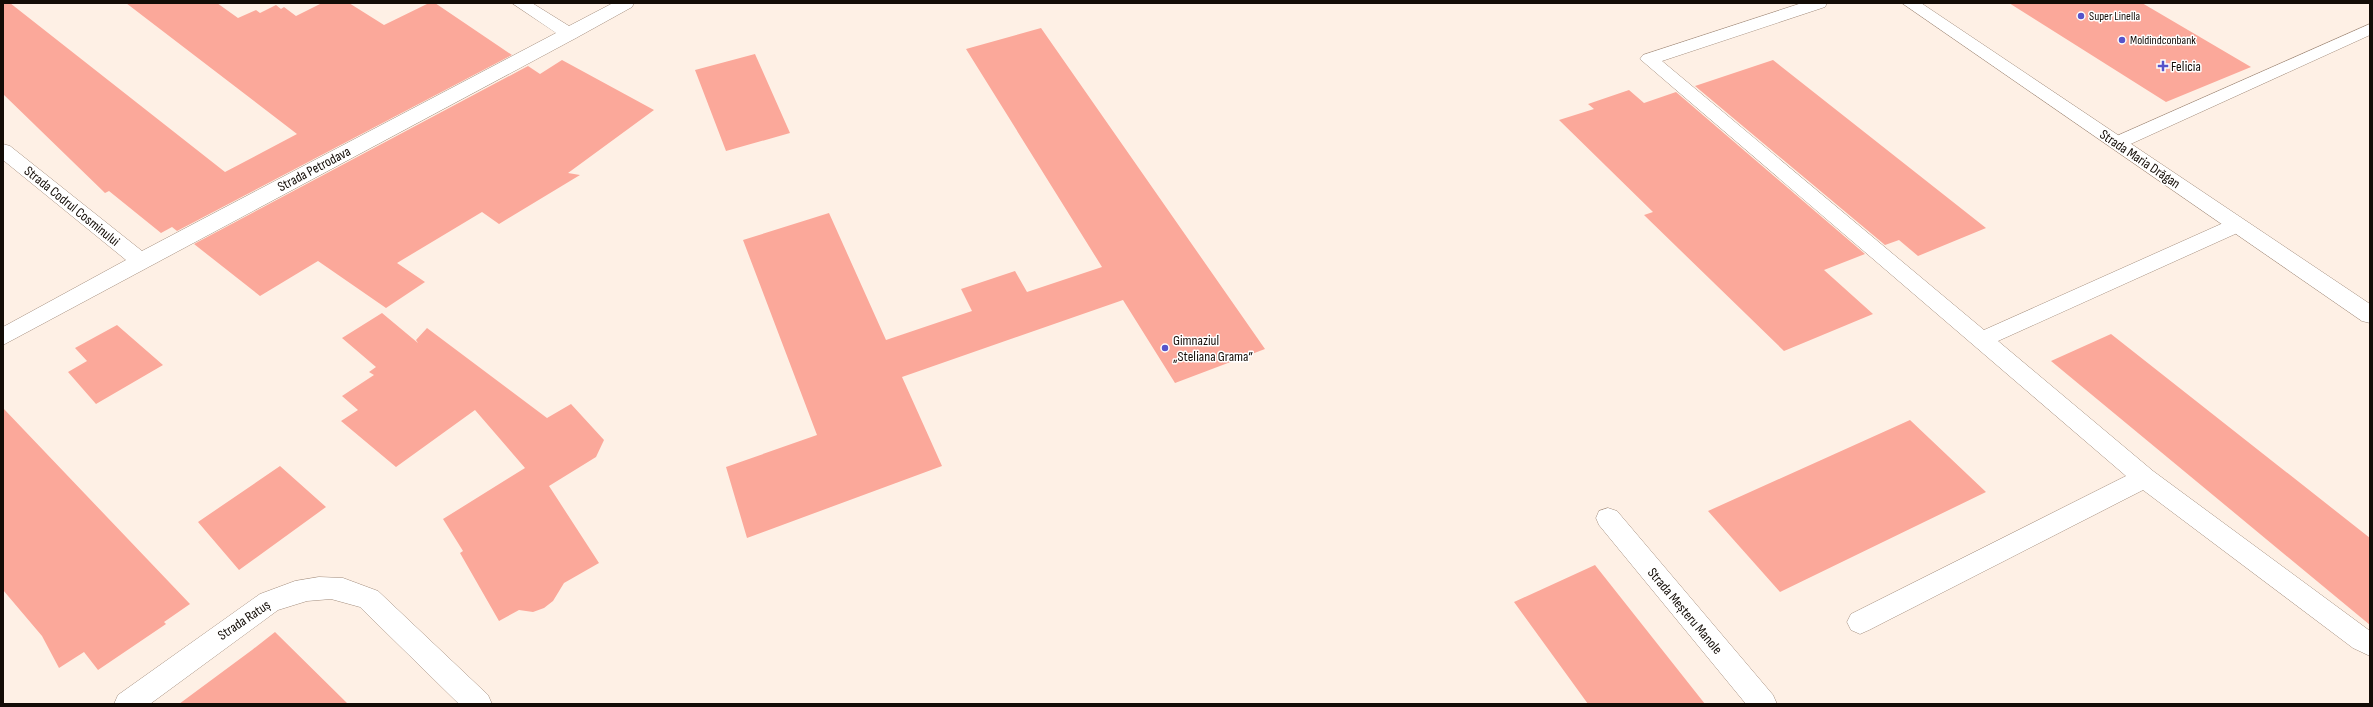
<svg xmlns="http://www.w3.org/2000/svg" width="2373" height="707" font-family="'Sofia Sans Condensed',sans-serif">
<rect width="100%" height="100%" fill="#fef0e5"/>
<path fill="#fba89a" d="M 3,3 L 10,3 L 225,172 L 297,134 L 126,3 L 217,3 L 238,18 L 256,10 L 260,13 L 276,5 L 281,9 L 284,7 L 296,16 L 322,3 L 349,3 L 384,25 L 429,3 L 435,3 L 512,55 L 177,231 L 172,227 L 161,233 L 109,191 L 105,193 L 3,94 Z
M 2009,3 L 2142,3 L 2251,67 L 2166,102 Z
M 1041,28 L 1265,349 L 1175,383 L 1123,300 L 902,377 L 942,466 L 747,538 L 726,467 L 817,435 L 743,240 L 829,213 L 886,340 L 972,311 L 961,289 L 1015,271 L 1027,292 L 1102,267 L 966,49 Z
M 755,54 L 790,133 L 726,151 L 695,70 Z
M 562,60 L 654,110 L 568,173 L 580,175 L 499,224 L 482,212 L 397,263 L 425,282 L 386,308 L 318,261 L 260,296 L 194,244 L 528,66 L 540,74 Z
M 1773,60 L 1986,228 L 1918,256 L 1899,240 L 1885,245 L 1695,86 Z
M 1629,90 L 1644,103 L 1676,92 L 1865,254 L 1824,270 L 1873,314 L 1784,351 L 1644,215 L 1653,212 L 1559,120 L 1594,109 L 1588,104 Z
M 382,313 L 418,343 L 416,340 L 427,328 L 547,418 L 571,404 L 604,440 L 596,457 L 549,486 L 599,563 L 564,583 L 553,601 L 544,608 L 533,612 L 519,610 L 499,621 L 460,553 L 463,551 L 443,519 L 525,468 L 475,410 L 396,467 L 341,421 L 358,410 L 342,396 L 374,375 L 369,372 L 376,367 L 342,338 Z
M 117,325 L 163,365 L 96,404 L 68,372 L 87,361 L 75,348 Z
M 2111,334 L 2370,538 L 2370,625 L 2051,361 Z
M 3,408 L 190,604 L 164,622 L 166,624 L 98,670 L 84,652 L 59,668 L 42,636 L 3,590 Z
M 1910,420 L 1986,492 L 1780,592 L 1708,511 Z
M 280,466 L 326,507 L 239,570 L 198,522 Z
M 1595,565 L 1705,704 L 1588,704 L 1514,602 Z
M 275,632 L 348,704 L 179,704 L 252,650 Z"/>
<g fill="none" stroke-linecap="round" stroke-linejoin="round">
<defs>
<path id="minor" d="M 512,3 L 532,3 L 569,26 L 613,3 L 634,3 L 632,7 L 576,38 L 3,345 L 3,327 L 126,260 L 3,160 L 3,144 L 10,146 L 142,251 L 556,33 Z
M 1802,3 L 1827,3 L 1825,7 L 1662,61 L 1984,330 L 2230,220 L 2237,218 L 2244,220 L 2247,225 L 2244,230 L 1998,341 L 2153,471 L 2370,631 L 2370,656 L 2353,648 L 2143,490 L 1869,630 L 1860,634 L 1851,630 L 1847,622 L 1851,614 L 2126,476 L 1640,59 L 1643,55 Z
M 2370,24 L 2370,35 L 2124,147 L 2117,149 L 2110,147 L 2108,143 L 2110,139 Z
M 1608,508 L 1617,511 L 1773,695 L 1777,704 L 1746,704 L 1599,525 L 1596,518 L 1599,511 Z
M 319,577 L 343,578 L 378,591 L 488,695 L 492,704 L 459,704 L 360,607 L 331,599 L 307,601 L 278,610 L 150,704 L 114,704 L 118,695 L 260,594 L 295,581 Z"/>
<path id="major" d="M 1902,3 L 1921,3 L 2370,304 L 2370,323 L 2362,321 Z"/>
</defs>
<use href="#minor" stroke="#a48e7e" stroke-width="1"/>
<use href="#major" stroke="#a48e7e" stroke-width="1"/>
<use href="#minor" fill="#fff" fill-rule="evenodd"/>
<use href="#major" fill="#fff" fill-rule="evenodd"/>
</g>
<g fill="#5753ca" stroke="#fff" stroke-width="1.5">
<circle cx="2081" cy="16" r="4"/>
<circle cx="2122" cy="40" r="4"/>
<path d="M2161 60h4v4h4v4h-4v4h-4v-4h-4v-4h4z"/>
<circle cx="1165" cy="348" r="4"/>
</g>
<g text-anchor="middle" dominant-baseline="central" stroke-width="3" stroke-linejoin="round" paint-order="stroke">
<g font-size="12" fill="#130c06" stroke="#fff" text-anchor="start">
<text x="2089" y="16">Super Linella</text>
<text x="2130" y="40">Moldindconbank</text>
</g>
<g font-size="14" fill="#130c06" stroke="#fff" text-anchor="start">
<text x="2171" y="66">Felicia</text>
<text x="1173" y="340">Gimnaziul<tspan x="1173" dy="16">„Steliana Grama”</tspan></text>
</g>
<g font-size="14" fill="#130c06" stroke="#fff">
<text transform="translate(2140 159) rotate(34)">Strada Maria Drăgan</text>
<text transform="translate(314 169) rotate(-28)">Strada Petrodava</text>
<text transform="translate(72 206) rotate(39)">Strada Codrul Cosminului</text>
<text transform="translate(1685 611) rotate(50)">Strada Meșteru Manole</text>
<text transform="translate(244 620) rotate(-34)">Strada Ratuș</text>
</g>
</g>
<rect width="2373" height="707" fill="none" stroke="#130c06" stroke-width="8"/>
</svg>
